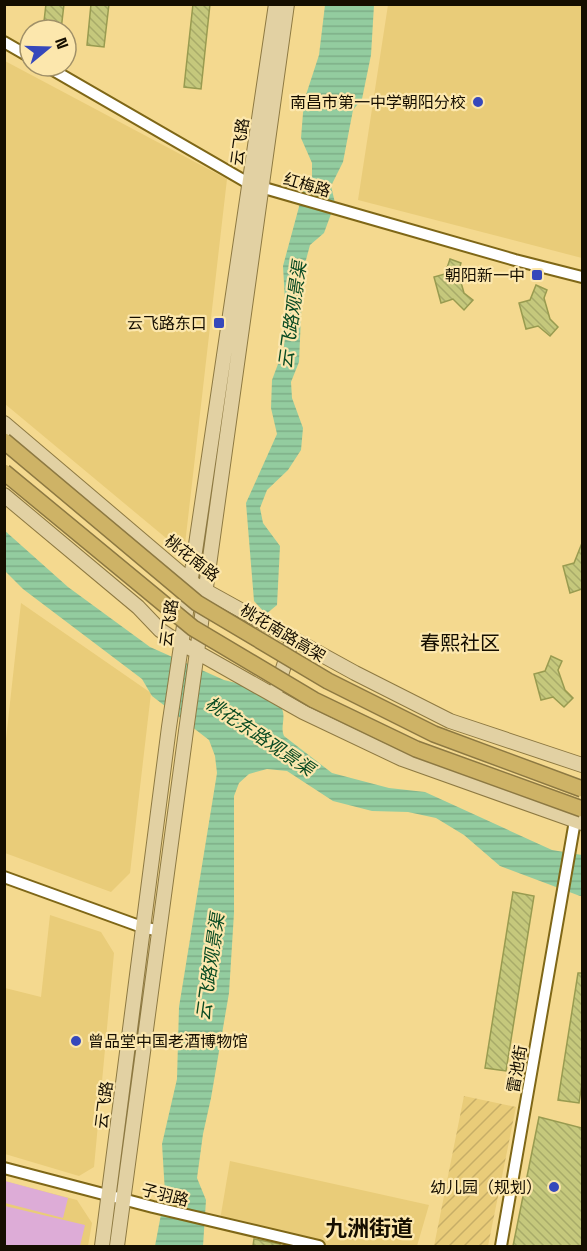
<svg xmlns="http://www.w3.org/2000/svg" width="587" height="1251" font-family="'Space Grotesk','Noto Sans SC',sans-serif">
<defs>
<pattern id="industrial-furrows" width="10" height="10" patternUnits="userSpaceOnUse" patternTransform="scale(1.5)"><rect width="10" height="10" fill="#e9cc79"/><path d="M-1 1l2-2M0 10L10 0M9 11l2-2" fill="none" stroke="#c7ae67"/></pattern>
<pattern id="water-rules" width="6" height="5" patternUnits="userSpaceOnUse" patternTransform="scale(1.5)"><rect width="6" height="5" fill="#93cc9f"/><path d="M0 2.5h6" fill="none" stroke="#7eae87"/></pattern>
<pattern id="building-back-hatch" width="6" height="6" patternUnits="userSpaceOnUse" patternTransform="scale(1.5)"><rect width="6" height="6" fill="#c5c87c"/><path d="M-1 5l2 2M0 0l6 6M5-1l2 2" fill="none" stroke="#a8ab69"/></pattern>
</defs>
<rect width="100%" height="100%" fill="#f4d98f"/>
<path fill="#e9cc79" d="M 388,5 L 582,5 L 582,258 L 358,200 Z
M 5,61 L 227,179 L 184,553 L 5,404 Z
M 21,603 L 151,693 L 130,873 L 111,892 L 5,853 L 5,748 Z
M 50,915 L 101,932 L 114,953 L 94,1167 L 79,1176 L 5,1154 L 5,988 L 41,997 Z
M 230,1161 L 429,1205 L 417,1246 L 322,1246 L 220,1220 Z
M 4,1181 L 77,1200 L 92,1223 L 88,1246 L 5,1246 Z"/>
<path fill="url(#industrial-furrows)" d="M 464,1096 L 516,1107 L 488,1246 L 434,1246 Z"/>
<path fill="#ddacd7" d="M 5,1181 L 68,1198 L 63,1218 L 5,1203 Z
M 5,1206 L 85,1225 L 80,1246 L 5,1246 Z"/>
<path fill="url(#water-rules)" d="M 325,5 L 374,5 L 371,55 L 362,99 L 353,110 L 343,162 L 331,186 L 335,203 L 324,233 L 310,245 L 303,271 L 299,362 L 291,382 L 292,398 L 303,428 L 301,450 L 288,470 L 267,490 L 260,508 L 263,523 L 280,546 L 277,605 L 266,614 L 254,601 L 246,503 L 277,434 L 271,408 L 272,380 L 284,348 L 285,301 L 283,266 L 303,192 L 312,178 L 312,163 L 301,138 L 304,101 L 319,55 Z
M 4,530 L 68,587 L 150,647 L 224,680 L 240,684 L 282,709 C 286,718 280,727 284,736 L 332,773 L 389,788 L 425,792 L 552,850 L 582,855 L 582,896 L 580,896 L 500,866 L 464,835 L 436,818 L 408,812 L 372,811 L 333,801 L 287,771 L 267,769 L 249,774 L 239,783 L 234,796 L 234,913 L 229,993 L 211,1098 L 203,1134 L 197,1178 L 206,1200 L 203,1246 L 155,1246 L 165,1193 L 162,1144 L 177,1079 L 179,1007 L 217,773 L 215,756 L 209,740 L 152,696 L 142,679 L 23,589 L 5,571 Z"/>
<path fill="url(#building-back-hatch)" stroke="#989b50" stroke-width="1.5" d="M 46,4 L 64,4 L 61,30 L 43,30 Z
M 91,4 L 109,4 L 104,47 L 87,45 Z
M 193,4 L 210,4 L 201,89 L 184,87 Z
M 450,259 L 461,263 L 458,272 L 464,293 L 473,300 L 464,310 L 453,299 L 441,303 L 434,277 L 445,274 Z
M 536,285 L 547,290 L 544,298 L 550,319 L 558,327 L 550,336 L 538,326 L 526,329 L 519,303 L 530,300 Z
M 582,543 L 582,589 L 570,593 L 563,566 L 574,563 Z
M 551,656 L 562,661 L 558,670 L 565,690 L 573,698 L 564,707 L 553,697 L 541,700 L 534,674 L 545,671 Z
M 513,892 L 534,896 L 506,1071 L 485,1068 Z
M 578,973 L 582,973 L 582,1083 L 579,1103 L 558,1100 Z
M 539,1117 L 582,1128 L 582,1246 L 513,1246 Z
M 254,1239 L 280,1244 L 280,1246 L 253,1246 Z"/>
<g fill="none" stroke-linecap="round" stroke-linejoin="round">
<defs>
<path id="minor" d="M 4,42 L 30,57
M 46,66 L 250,184 L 515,260 L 582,277
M 4,877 L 142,927 L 160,931
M 4,1168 L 153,1207 L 319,1246
M 501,1246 L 576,815"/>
<path id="major" d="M 4,423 L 191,582 L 206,591 L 355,673 L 450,721 L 582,765
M 4,495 L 138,607 L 160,630 L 172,638 L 303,712 L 402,759 L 582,823
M 277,688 L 290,646
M 102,1246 L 169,727 L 276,4
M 117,1246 L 186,731 L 287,4"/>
</defs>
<use href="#minor" stroke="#7f6717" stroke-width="14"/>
<use href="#major" stroke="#8d7942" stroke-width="16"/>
<use href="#minor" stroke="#fff" stroke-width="10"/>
<use href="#major" stroke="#e2d1a3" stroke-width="14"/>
<defs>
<path id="highway-bridge" d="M 4,441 L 197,603 L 328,681 L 434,734 L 582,789
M 4,472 L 193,628 L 314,700 L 416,749 L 582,809"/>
</defs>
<use href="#highway-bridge" stroke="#8d7942" stroke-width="18" stroke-linecap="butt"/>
<use href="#highway-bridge" stroke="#ceb366" stroke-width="15"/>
</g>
<g fill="#3648bb" stroke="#fce7ad" stroke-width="2">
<circle cx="478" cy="102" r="6"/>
<rect x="531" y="269" width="12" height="12" rx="3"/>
<rect x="213" y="317" width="12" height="12" rx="3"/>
<circle cx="76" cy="1041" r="6"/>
<circle cx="554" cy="1187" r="6"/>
</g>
<g text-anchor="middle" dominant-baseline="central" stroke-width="4.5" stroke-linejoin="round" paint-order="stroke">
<g font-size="16" fill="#150e00" stroke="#fce7ad" text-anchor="end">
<text x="466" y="102">南昌市第一中学朝阳分校</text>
<text x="525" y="275">朝阳新一中</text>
<text x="207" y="323">云飞路东口</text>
<text x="88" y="1041" text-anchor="start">曾品堂中国老酒博物馆</text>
<text x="542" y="1187">幼儿园（规划）</text>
</g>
<g font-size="16" fill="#150e00" stroke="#fce7ad">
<text transform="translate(240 142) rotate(-82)">云飞路</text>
<text transform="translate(307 185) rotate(16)">红梅路</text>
<text transform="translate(192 558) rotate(38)">桃花南路</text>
<text transform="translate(169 623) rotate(-82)">云飞路</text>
<text transform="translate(283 633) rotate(31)">桃花南路高架</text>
<text transform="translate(517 1069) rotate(-80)">雷池街</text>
<text transform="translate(104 1105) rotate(-83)">云飞路</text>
<text transform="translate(165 1195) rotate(14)">子羽路</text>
</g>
<g font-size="18" font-style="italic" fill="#0a4b23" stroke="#fce7ad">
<text transform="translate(292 315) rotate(-82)">云飞路观景渠</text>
<text transform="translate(260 736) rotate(34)">桃花东路观景渠</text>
<text transform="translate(210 967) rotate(-82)">云飞路观景渠</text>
</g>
<g font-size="20" fill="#150e00" stroke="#fce7ad">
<text x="460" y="643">春熙社区</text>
</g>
<g font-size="22" font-weight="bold" fill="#150e00" stroke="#fce7ad">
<text x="369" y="1228">九洲街道</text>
</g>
</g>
<rect width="587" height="1251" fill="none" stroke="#150e00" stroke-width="12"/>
<g transform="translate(48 48) rotate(71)"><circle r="28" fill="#fce7ad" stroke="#a09068" stroke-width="1.5"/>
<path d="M0-4.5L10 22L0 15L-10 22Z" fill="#3648bb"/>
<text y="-9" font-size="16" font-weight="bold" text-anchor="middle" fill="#150e00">N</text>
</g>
</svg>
